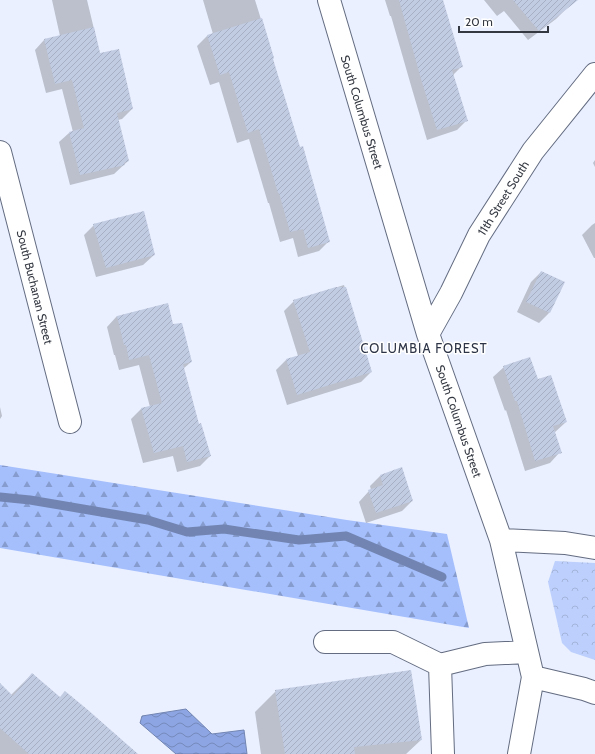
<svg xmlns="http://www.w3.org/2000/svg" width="595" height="754" font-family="Cabin,sans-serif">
<defs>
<pattern id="forest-firs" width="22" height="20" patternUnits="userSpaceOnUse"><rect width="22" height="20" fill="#a5bffd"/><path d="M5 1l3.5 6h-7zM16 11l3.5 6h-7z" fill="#879cce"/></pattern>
<pattern id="park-crowns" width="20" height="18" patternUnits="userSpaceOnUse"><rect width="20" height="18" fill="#bdd0fd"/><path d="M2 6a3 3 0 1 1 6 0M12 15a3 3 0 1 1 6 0" fill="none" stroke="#a3b3da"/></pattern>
<pattern id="water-waves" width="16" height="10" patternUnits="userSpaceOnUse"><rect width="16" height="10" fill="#8da6e3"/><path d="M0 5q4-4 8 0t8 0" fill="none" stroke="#7488ba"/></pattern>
<pattern id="building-hatch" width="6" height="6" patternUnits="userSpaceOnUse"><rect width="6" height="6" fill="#c1cbe2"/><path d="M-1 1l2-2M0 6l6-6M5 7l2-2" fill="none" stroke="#a6afc3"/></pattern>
</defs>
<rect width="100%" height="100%" fill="#eaf0ff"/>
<path fill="url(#forest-firs)" d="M 0,465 L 347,520 L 447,534 L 469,628 L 0,548 Z"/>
<path fill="url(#park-crowns)" d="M 555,561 L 595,563 L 595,660 L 571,652 L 562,643 L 548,582 Z"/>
<path fill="url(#water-waves)" stroke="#7285b2" d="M 186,709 L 212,734 L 244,730 L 247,754 L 176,754 L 140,723 L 142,716 Z"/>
<path fill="#0003" d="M 52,0 L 87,0 L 100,54 L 132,109 L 122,119 L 118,120 L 128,161 L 114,174 L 70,185 L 59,142 L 69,133 L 73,132 L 62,89 L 46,93 L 35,50 L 44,40 L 60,36 Z
M 203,0 L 255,0 L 273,58 L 272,59 L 329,241 L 319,251 L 298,257 L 293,238 L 280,242 L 269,203 L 268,203 L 249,139 L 237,143 L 219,82 L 210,85 L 197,46 L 207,36 L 213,34 Z
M 385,0 L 442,0 L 462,66 L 453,75 L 467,120 L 457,130 L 427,140 L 412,89 L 391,16 L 390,16 Z
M 484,0 L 559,0 L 566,9 L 556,19 L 528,40 L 504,11 L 497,16 Z
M 595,160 L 595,167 L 593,163 Z
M 595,223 L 595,258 L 594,258 L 582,235 L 592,225 Z
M 94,225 L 154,255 L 143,265 L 96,277 L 84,235 Z
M 541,272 L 549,313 L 539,323 L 517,312 L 531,282 Z
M 344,285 L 371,372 L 361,382 L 287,405 L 276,370 L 286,360 L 298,356 L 284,311 L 294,301 Z
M 117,316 L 172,326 L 191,362 L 183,369 L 198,425 L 210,456 L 200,466 L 177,472 L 173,456 L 143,463 L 131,419 L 141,409 L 150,407 L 139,365 L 119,370 L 115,355 L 114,355 L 107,327 Z
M 504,367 L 538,380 L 566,422 L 554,433 L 560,452 L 550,463 L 525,471 L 506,410 L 505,411 L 493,377 Z
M 0,407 L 2,416 L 0,419 Z
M 401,469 L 412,501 L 402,511 L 366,523 L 359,502 L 369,491 L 371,490 L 370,486 L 380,476 Z
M 32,674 L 59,698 L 136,754 L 0,754 L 0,704 L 11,695 Z
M 276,691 L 421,740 L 406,754 L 261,754 L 255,712 Z"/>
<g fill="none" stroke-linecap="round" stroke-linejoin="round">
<path stroke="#7285b2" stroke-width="9" d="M 0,497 L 30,500 L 148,520 L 187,532 L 224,529 L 299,540 L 346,536 L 442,577"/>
</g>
<path fill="url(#building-hatch)" d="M 399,0 L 443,0 L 463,67 L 452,70 L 468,121 L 437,130 L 421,79 Z
M 513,0 L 578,0 L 539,31 Z
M 262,18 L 274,58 L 273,59 L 300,147 L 303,146 L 330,242 L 308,248 L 303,229 L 290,232 L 279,193 L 278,193 L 259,129 L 248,133 L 229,72 L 220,75 L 207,35 Z
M 94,27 L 100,53 L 119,49 L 133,109 L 117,113 L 129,161 L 124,163 L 125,165 L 80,175 L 69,132 L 84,128 L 72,80 L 55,84 L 44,39 Z
M 144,211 L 155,255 L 106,268 L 93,224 Z
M 541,271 L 565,282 L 550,313 L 526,302 Z
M 336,287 L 346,287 L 372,372 L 297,395 L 286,359 L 310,352 L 293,300 Z
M 168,303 L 173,324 L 182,323 L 192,362 L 183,364 L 199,424 L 201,423 L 211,456 L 187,462 L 183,446 L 154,453 L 141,408 L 162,403 L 149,355 L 129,360 L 126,345 L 124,345 L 117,316 Z
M 530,357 L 538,379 L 551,375 L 567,422 L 553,426 L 562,453 L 535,461 L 517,401 L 515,401 L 503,366 Z
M 402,467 L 413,501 L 376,513 L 368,490 L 383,485 L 380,475 Z
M 411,670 L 422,740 L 354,747 L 355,754 L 285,754 L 275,690 Z
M 32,673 L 60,697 L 65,691 L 88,710 L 138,754 L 29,754 L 0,728 L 0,683 L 13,696 Z"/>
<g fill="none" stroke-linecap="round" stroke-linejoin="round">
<defs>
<path id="minor" d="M 329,0 L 428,334 L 501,540 L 533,677 L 519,754
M 0,152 L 70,422
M 428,334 L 451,293 L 479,235 L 533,151 L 595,74
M 501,540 L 565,543 L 595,548
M 325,642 L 393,642 L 440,665 L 443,754
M 440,665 L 485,654 L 527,652
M 533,677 L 584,689 L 595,693"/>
</defs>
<use href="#minor" stroke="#636c81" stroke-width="24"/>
<use href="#minor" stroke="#fff" stroke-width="22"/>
</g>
<g text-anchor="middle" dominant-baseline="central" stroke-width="3" stroke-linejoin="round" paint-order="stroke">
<g font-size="12" fill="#343841" stroke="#fff">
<text transform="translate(362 112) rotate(73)">South Columbus Street</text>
<text transform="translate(503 198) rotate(-58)">11th Street South</text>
<text transform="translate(35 287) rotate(76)">South Buchanan Street</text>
<text transform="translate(459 421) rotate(71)">South Columbus Street</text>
</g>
<g font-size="13" letter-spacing="1" fill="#2c3446" stroke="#fff">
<text x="424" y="348">COLUMBIA FOREST</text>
</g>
</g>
<path d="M459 26v6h89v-6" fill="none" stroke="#343841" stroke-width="2"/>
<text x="465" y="26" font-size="12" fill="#343841" stroke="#ffffff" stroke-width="3" paint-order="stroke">20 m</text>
</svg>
